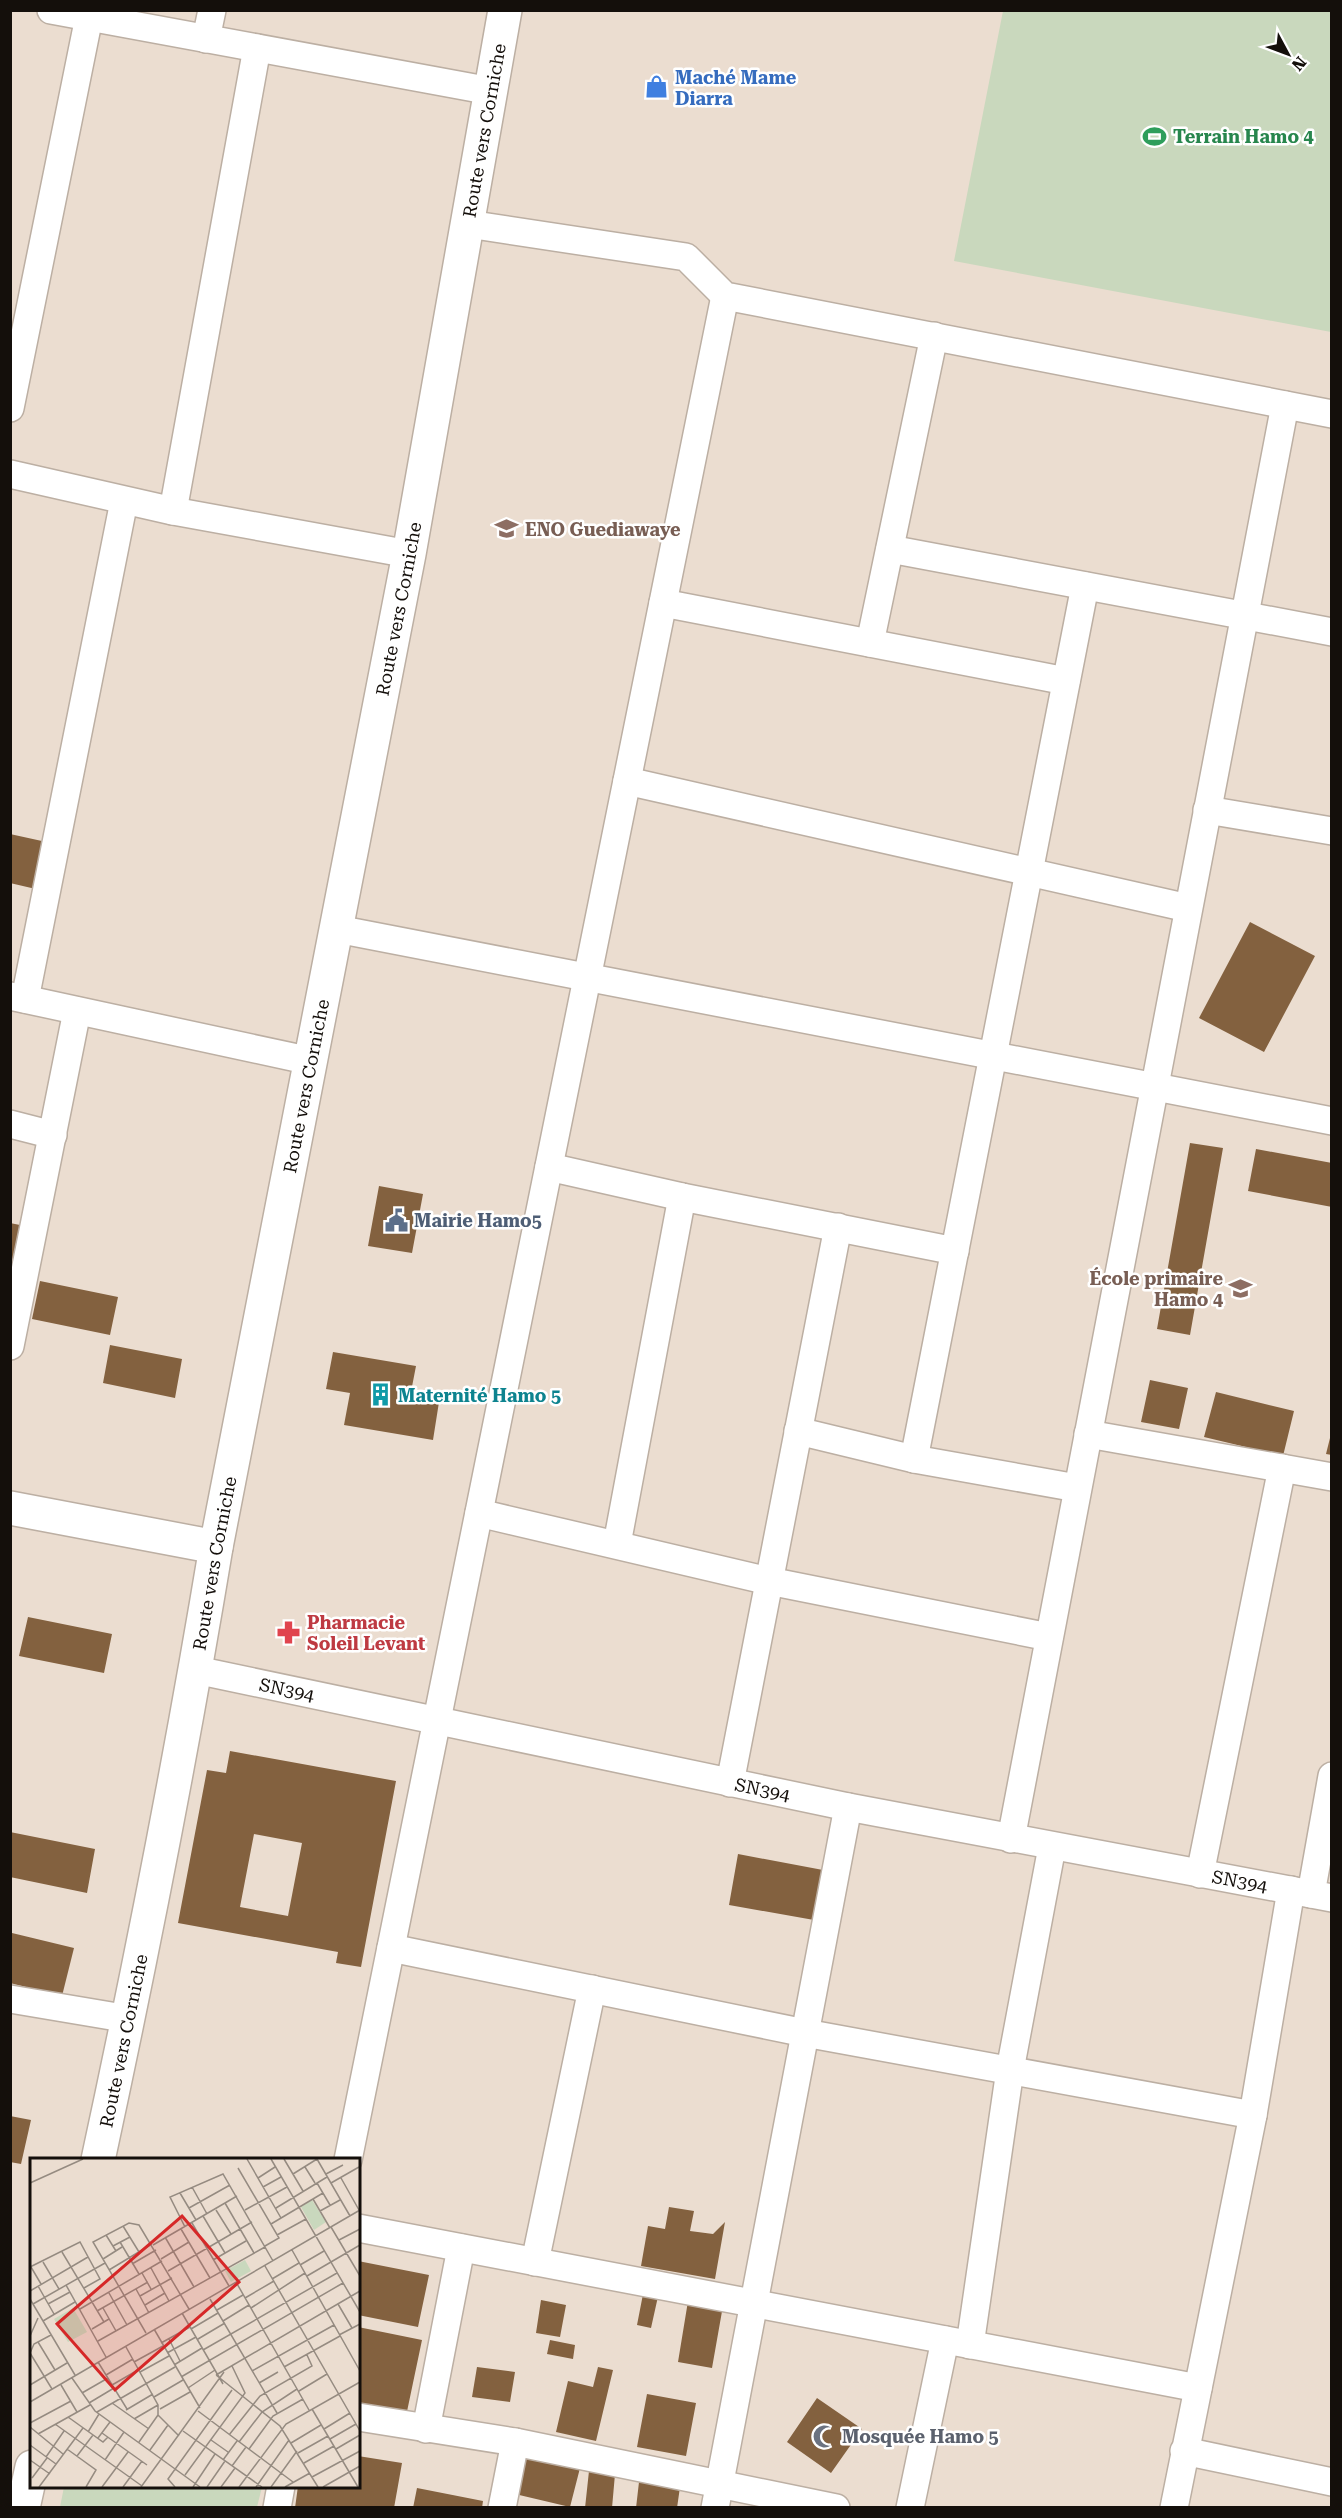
<svg xmlns="http://www.w3.org/2000/svg" width="1342" height="2518" font-family="'Roboto Serif',serif">
<rect width="100%" height="100%" fill="#ebddd0"/>
<path fill="#c9d8bd" d="M 1003,11 L 1331,11 L 1331,332 L 954,261 Z
M 64,2487 L 64,2486 L 262,2487 L 257,2507 L 60,2507 Z"/>
<path fill="#83613f" fill-rule="evenodd" d="M 10,834 L 51,843 L 40,890 L 10,883 Z
M 1250,922 L 1315,956 L 1264,1052 L 1199,1018 Z
M 1190,1143 L 1223,1148 L 1190,1335 L 1157,1329 Z
M 1256,1149 L 1332,1163 L 1332,1207 L 1248,1191 Z
M 379,1186 L 423,1194 L 412,1253 L 368,1246 Z
M 10,1223 L 25,1226 L 17,1266 L 10,1265 Z
M 40,1281 L 118,1297 L 110,1335 L 32,1319 Z
M 110,1345 L 182,1359 L 175,1398 L 103,1383 Z
M 333,1352 L 416,1366 L 410,1397 L 439,1402 L 433,1440 L 344,1425 L 350,1393 L 326,1389 Z
M 1150,1380 L 1188,1388 L 1179,1429 L 1141,1422 Z
M 1216,1392 L 1294,1411 L 1283,1456 L 1204,1437 Z
M 1331,1434 L 1332,1434 L 1332,1455 L 1326,1454 Z
M 28,1617 L 112,1634 L 104,1673 L 19,1656 Z
M 230,1751 L 396,1781 L 361,1967 L 336,1963 L 338,1952 L 178,1923 L 207,1770 L 226,1773 ZM 254,1834 L 302,1843 L 288,1916 L 240,1907 Z
M 10,1832 L 95,1849 L 87,1893 L 10,1877 Z
M 738,1854 L 823,1870 L 814,1920 L 729,1905 Z
M 12,1933 L 74,1948 L 62,1996 L 10,1983 Z
M 10,2116 L 31,2120 L 21,2164 L 10,2162 Z
M 669,2207 L 694,2211 L 690,2231 L 713,2234 L 725,2222 L 715,2279 L 641,2266 L 648,2226 L 665,2229 Z
M 358,2261 L 429,2275 L 418,2327 L 358,2315 Z
M 644,2289 L 659,2292 L 651,2328 L 637,2325 Z
M 689,2295 L 724,2300 L 712,2368 L 678,2362 Z
M 541,2300 L 566,2305 L 560,2337 L 536,2333 Z
M 358,2327 L 422,2340 L 405,2421 L 358,2411 Z
M 550,2340 L 575,2345 L 573,2359 L 547,2354 Z
M 477,2367 L 515,2372 L 510,2402 L 472,2397 Z
M 598,2367 L 613,2370 L 596,2441 L 556,2432 L 568,2381 L 593,2387 Z
M 647,2394 L 696,2403 L 686,2456 L 637,2447 Z
M 817,2398 L 862,2429 L 831,2473 L 787,2442 Z
M 524,2455 L 580,2468 L 570,2507 L 515,2494 Z
M 358,2456 L 402,2463 L 394,2508 L 295,2508 L 298,2486 L 358,2486 Z
M 589,2471 L 615,2474 L 612,2508 L 585,2508 Z
M 639,2482 L 680,2487 L 677,2508 L 636,2508 Z
M 417,2488 L 483,2501 L 482,2508 L 413,2508 Z"/>
<g fill="none" stroke-linecap="round" stroke-linejoin="round">
<defs>
<g id="minor">
<path d="M 51,10 L 491,91"/>
<path d="M 206,39 L 212,10"/>
<path d="M 468,224 L 686,257 L 725,296 L 1332,414"/>
<path d="M 10,408 L 89,17"/>
<path d="M 10,474 L 173,511 L 409,554"/>
<path d="M 173,511 L 257,48"/>
<path d="M 890,549 L 1332,632"/>
<path d="M 663,603 L 1066,681"/>
<path d="M 870,643 L 934,336"/>
<path d="M 627,781 L 1188,908"/>
<path d="M 1207,810 L 1332,831"/>
<path d="M 337,929 L 1332,1121"/>
<path d="M 10,996 L 311,1061"/>
<path d="M 25,999 L 124,501"/>
<path d="M 10,1124 L 53,1135"/>
<path d="M 549,1167 L 682,1197 L 955,1251"/>
<path d="M 10,1346 L 77,1011"/>
<path d="M 798,1431 L 914,1459 L 1077,1488"/>
<path d="M 1088,1434 L 1332,1477"/>
<path d="M 914,1459 L 1085,586"/>
<path d="M 479,1513 L 769,1581 L 1049,1637"/>
<path d="M 617,1544 L 682,1197"/>
<path id="s1" d="M 196,1670 L 848,1807 L 1332,1898"/>
<path d="M 730,1783 L 838,1227"/>
<path d="M 1011,1839 L 1285,405"/>
<path d="M 1200,1874 L 1282,1468"/>
<path d="M 1311,1894 L 1332,1776"/>
<path d="M 391,1948 L 805,2033 L 1253,2115"/>
<path d="M 10,1999 L 129,2019"/>
<path d="M 348,2160 L 725,296"/>
<path d="M 358,2228 L 1198,2388"/>
<path d="M 535,2262 L 592,1989"/>
<path d="M 970,2345 L 1010,2070 L 1052,1847"/>
<path d="M 358,2417 L 515,2442 L 836,2508"/>
<path d="M 426,2429 L 461,2248"/>
<path d="M 1184,2451 L 1332,2482"/>
<path d="M 277,2508 L 281,2486"/>
<path d="M 502,2508 L 515,2442"/>
<path d="M 715,2508 L 848,1807"/>
<path d="M 910,2508 L 945,2340"/>
<path d="M 1174,2508 L 1253,2115 L 1291,1890"/>
</g>
<path id="tertiary" d="M 10,1508 L 216,1547"/>
<g id="secondary">
<path id="s2" d="M 98,2160 C 142,1956 182,1752 216,1547 L 409,554 L 505,10"/>
<path d="M 23,2508 L 32,2467"/>
</g>
</defs>
<use href="#minor" stroke="#bcafa3" stroke-width="30"/>
<use href="#tertiary" stroke="#bcafa3" stroke-width="36"/>
<use href="#secondary" stroke="#bcafa3" stroke-width="36"/>
<use href="#minor" stroke="#fff" stroke-width="27"/>
<use href="#tertiary" stroke="#fff" stroke-width="33"/>
<use href="#secondary" stroke="#fff" stroke-width="33"/>
</g>
<defs>
<symbol id="shop-bare" viewBox="-9 -9 18 18"><path d="M-5-2.5h2.3a2.7 3.5 0 0 1 5.4 0H5L5.5 6h-11ZM-1.5-2.5h3a1.5 2.3 0 0 0-3 0Z" fill="#3f7fe0" stroke="#fff" stroke-width="2.5" paint-order="stroke"/></symbol>
<symbol id="stadium-bare" viewBox="-9 -9 18 18"><path d="M0-5a6.5 5 0 1 0 0 10a6.5 5 0 1 0 0-10ZM-3.5-1.8h7v3.6h-7Z" fill="#2e9e5b" stroke="#fff" stroke-width="2.5" paint-order="stroke"/></symbol>
<symbol id="university-bare" viewBox="-9 -9 18 18"><path d="M0-5L7-2L0 1L-7-2ZM-4 1L0 2.5L4 1V4Q0 6-4 4Z" fill="#8d6e63" stroke="#fff" stroke-width="2.5" paint-order="stroke"/></symbol>
<symbol id="civic-bare" viewBox="-9 -9 18 18"><path d="M-.6-6.5H3V-4.5H.6V-3L4-1V1h2V6H-6V1h2V-1L-.6-3ZM-1.2 2.5V6h2.4V2.5Z" fill="#5c6f8a" stroke="#fff" stroke-width="2.5" paint-order="stroke"/></symbol>
<symbol id="school-bare" viewBox="-9 -9 18 18"><path d="M0-5L7-2L0 1L-7-2ZM-4 1L0 2.5L4 1V4Q0 6-4 4Z" fill="#8d6e63" stroke="#fff" stroke-width="2.5" paint-order="stroke"/></symbol>
<symbol id="building-bare" viewBox="-9 -9 18 18"><path d="M-4-6H4V6H1V3H-1V6H-4ZM-2.5-4.3h1.7v1.8h-1.7ZM.8-4.3h1.7v1.8H.8ZM-2.5-1h1.7V.8h-1.7ZM.8-1h1.7V.8H.8Z" fill="#0f9aa8" stroke="#fff" stroke-width="2.5" paint-order="stroke"/></symbol>
<symbol id="pharmacy-bare" viewBox="-9 -9 18 18"><path d="M-2-6h4v4h4v4h-4v4h-4v-4h-4v-4h4Z" fill="#e0444e" stroke="#fff" stroke-width="2.5" paint-order="stroke"/></symbol>
<symbol id="mosque-bare" viewBox="-9 -9 18 18"><path d="M3.5-4.9A6 6 0 1 0 3.5 4.9A5 5 0 1 1 3.5-4.9Z" fill="#6b7280" stroke="#fff" stroke-width="2.5" paint-order="stroke"/></symbol>
</defs>
<g fill-rule="evenodd">
<use href="#shop-bare" x="640" y="70" width="33" height="33"/>
<use href="#stadium-bare" x="1138" y="120" width="33" height="33"/>
<use href="#university-bare" x="490" y="512" width="33" height="33"/>
<use href="#civic-bare" x="380" y="1204" width="33" height="33"/>
<use href="#school-bare" x="1224" y="1272" width="33" height="33"/>
<use href="#building-bare" x="364" y="1378" width="33" height="33"/>
<use href="#pharmacy-bare" x="272" y="1616" width="33" height="33"/>
<use href="#mosque-bare" x="808" y="2420" width="33" height="33"/>
</g>
<g text-anchor="middle" dominant-baseline="central" stroke-width="5" stroke-linejoin="round" paint-order="stroke">
<g font-size="18" font-weight="bold" fill="#366cbe" stroke="#fff" text-anchor="start">
<text x="675" y="77">Maché Mame<tspan x="675" dy="21">Diarra</tspan></text>
</g>
<g font-size="18" fill="#140f0b" stroke="#fff">
<text stroke="none"><textPath href="#s2" startOffset="2066">Route vers Corniche</textPath></text>
<text stroke="none"><textPath href="#s2" startOffset="1580">Route vers Corniche</textPath></text>
<text stroke="none"><textPath href="#s2" startOffset="1094">Route vers Corniche</textPath></text>
<text stroke="none"><textPath href="#s2" startOffset="608">Route vers Corniche</textPath></text>
<text stroke="none"><textPath href="#s1" startOffset="93">SN394</textPath></text>
<text stroke="none"><textPath href="#s1" startOffset="579">SN394</textPath></text>
<text stroke="none"><textPath href="#s1" startOffset="1065">SN394</textPath></text>
<text stroke="none"><textPath href="#s2" startOffset="122">Route vers Corniche</textPath></text>
</g>
<g font-size="18" font-weight="bold" fill="#27864d" stroke="#fff" text-anchor="start">
<text x="1173" y="136">Terrain Hamo 4</text>
</g>
<g font-size="18" font-weight="bold" fill="#785e54" stroke="#fff" text-anchor="start">
<text x="525" y="529">ENO Guediawaye</text>
<text x="1223" y="1278" text-anchor="end">École primaire<tspan x="1223" dy="21">Hamo 4</tspan></text>
</g>
<g font-size="18" font-weight="bold" fill="#4e5e75" stroke="#fff" text-anchor="start">
<text x="414" y="1220">Mairie Hamo5</text>
</g>
<g font-size="18" font-weight="bold" fill="#0d838f" stroke="#fff" text-anchor="start">
<text x="398" y="1395">Maternité Hamo 5</text>
</g>
<g font-size="18" font-weight="bold" fill="#be3a42" stroke="#fff" text-anchor="start">
<text x="307" y="1622">Pharmacie<tspan x="307" dy="21">Soleil Levant</tspan></text>
</g>
<g font-size="18" font-weight="bold" fill="#5b616d" stroke="#fff" text-anchor="start">
<text x="842" y="2436">Mosquée Hamo 5</text>
</g>
</g>
<g transform="translate(30 2158)">
<rect width="330" height="330" fill="#ebddd0"/>
<path d="M 282,42 L 296,64 L 284,72 L 271,49 ZM 215,102 L 221,113 L 201,124 L 195,113 ZM 43,150 L 57,174 L 38,184 L 24,161 Z" fill="#c9d8bd"/>
<path fill="none" stroke="#958b81" stroke-width="1.5" d="M 217,1 L 251,60M 241,1 L 330,154M 254,1 L 273,33M 287,1 L 320,58M 275,9 L 285,25M 208,10 L 249,80 L 235,88M 263,16 L 287,1M 296,16 L 313,7M 228,20 L 245,9M 311,20 L 329,52M 0,25 L 53,1M 287,25 L 300,47M 301,25 L 329,9M 162,29 L 177,56M 233,29 L 251,19M 150,35 L 166,62M 283,41 L 300,70M 195,45 L 224,95M 159,50 L 200,27M 246,50 L 297,19M 186,52 L 201,76M 215,52 L 257,29M 290,53 L 310,42M 173,58 L 195,95M 162,65 L 199,128M 241,66 L 293,35M 93,68 L 109,94M 155,69 L 140,39 L 193,16 L 243,103M 301,69 L 330,118M 151,71 L 180,120M 76,77 L 86,93M 247,77 L 276,61M 135,79 L 164,129M 309,82 L 330,71M 90,84 L 109,116M 123,87 L 207,38M 83,88 L 100,79M 262,92 L 330,213M 32,94 L 74,164M 73,101 L 92,89M 131,101 L 159,84M 183,102 L 216,83M 13,104 L 29,131M 102,106 L 126,92M 270,107 L 294,93M 235,108 L 330,273M 0,109 L 50,84 L 70,121 L 54,130M 1,109 L 11,126M 121,110 L 139,143M 79,112 L 122,86M 138,113 L 222,64M 112,115 L 121,131M 277,118 L 330,87M 242,121 L 269,105M 206,124 L 279,252M 36,127 L 76,199M 8,128 L 24,156M 106,131 L 119,155M 0,133 L 58,99M 79,135 L 97,167M 110,138 L 142,120M 215,140 L 244,123M 0,141 L 45,217M 180,141 L 247,255M 3,146 L 75,105M 18,146 L 40,134M 308,146 L 322,170M 115,147 L 135,135M 73,150 L 86,173M 221,150 L 275,115M 50,151 L 132,103M 187,152 L 213,137M 67,153 L 118,124M 152,155 L 193,226M 13,163 L 45,144M 193,163 L 219,147M 62,171 L 79,161M 124,171 L 170,250M 161,171 L 188,155M 116,175 L 63,84 L 99,65 L 109,67 L 159,151M 309,177 L 330,166M 0,178 L 8,160M 139,181 L 150,203M 168,181 L 195,165M 68,183 L 235,89M 8,184 L 25,212M 131,185 L 160,169M 96,189 L 128,247 L 128,257 L 149,278M 173,192 L 307,115M 0,195 L 22,231M 0,195 L 4,186 L 21,177M 137,195 L 166,179M 68,204 L 97,251M 104,204 L 133,188M 144,207 L 172,190M 254,209 L 310,178M 222,213 L 304,167M 110,214 L 139,198M 76,217 L 103,201M 186,217 L 330,133M 186,217 L 250,268 L 288,329M 151,219 L 313,125M 42,220 L 65,253 L 170,329M 229,225 L 248,214M 0,227 L 37,205M 31,227 L 47,254M 82,227 L 108,212M 158,230 L 185,212M 269,233 L 297,216M 52,235 L 78,220M 124,239 L 153,222M 0,244 L 330,52M 59,245 L 84,230M 82,245 L 119,271M 130,251 L 160,234M 282,251 L 328,329M 96,252 L 123,236M 168,253 L 263,324M 67,254 L 145,209M 38,259 L 73,284 L 78,279M 104,261 L 128,247M 0,265 L 41,243M 25,266 L 112,328M 0,269 L 33,296M 294,271 L 320,255M 153,273 L 232,329M 58,274 L 69,256M 72,275 L 117,307M 8,276 L 60,247M 199,277 L 230,238 L 282,208 L 277,197M 68,280 L 80,264M 300,281 L 326,266M 181,282 L 198,294M 109,284 L 128,257M 209,284 L 232,254 L 267,231M 261,285 L 291,267M 0,287 L 26,306M 37,291 L 66,312 L 56,329M 219,291 L 243,258 L 273,241M 306,291 L 330,277M 120,292 L 138,267M 268,295 L 298,278M 47,298 L 63,277M 16,299 L 34,273M 0,302 L 20,316M 75,302 L 94,274M 193,302 L 207,283M 274,305 L 304,288M 202,308 L 216,289M 155,317 L 215,235 L 202,208M 282,319 L 330,293M 2,320 L 17,300M 9,329 L 53,270M 72,329 L 98,294M 93,329 L 112,303M 111,329 L 194,214M 145,329 L 138,321 L 202,232M 163,329 L 185,296M 177,329 L 195,303M 191,329 L 205,310M 209,329 L 256,266 L 330,224M 226,329 L 259,282M 241,329 L 267,293M 255,329 L 280,315M 293,329 L 330,308"/>
<path fill="#d62828" fill-opacity="0.15" stroke="#d62828" stroke-width="3" d="M 152,58 L 209,124 L 85,232 L 27,166 Z"/>
<rect width="330" height="330" fill="none" stroke="#140f0b" stroke-width="3"/>
</g>
<rect width="1342" height="2518" fill="none" stroke="#140f0b" stroke-width="24"/>
<g transform="translate(1288 54) rotate(131)" stroke="#ffffff" stroke-width="4.5" paint-order="stroke">
<path d="M0-4.5L10 22L0 15L-10 22Z" fill="#140f0b"/>
<text y="-9" font-size="16" font-weight="bold" text-anchor="middle" fill="#140f0b">N</text>
</g>
</svg>
